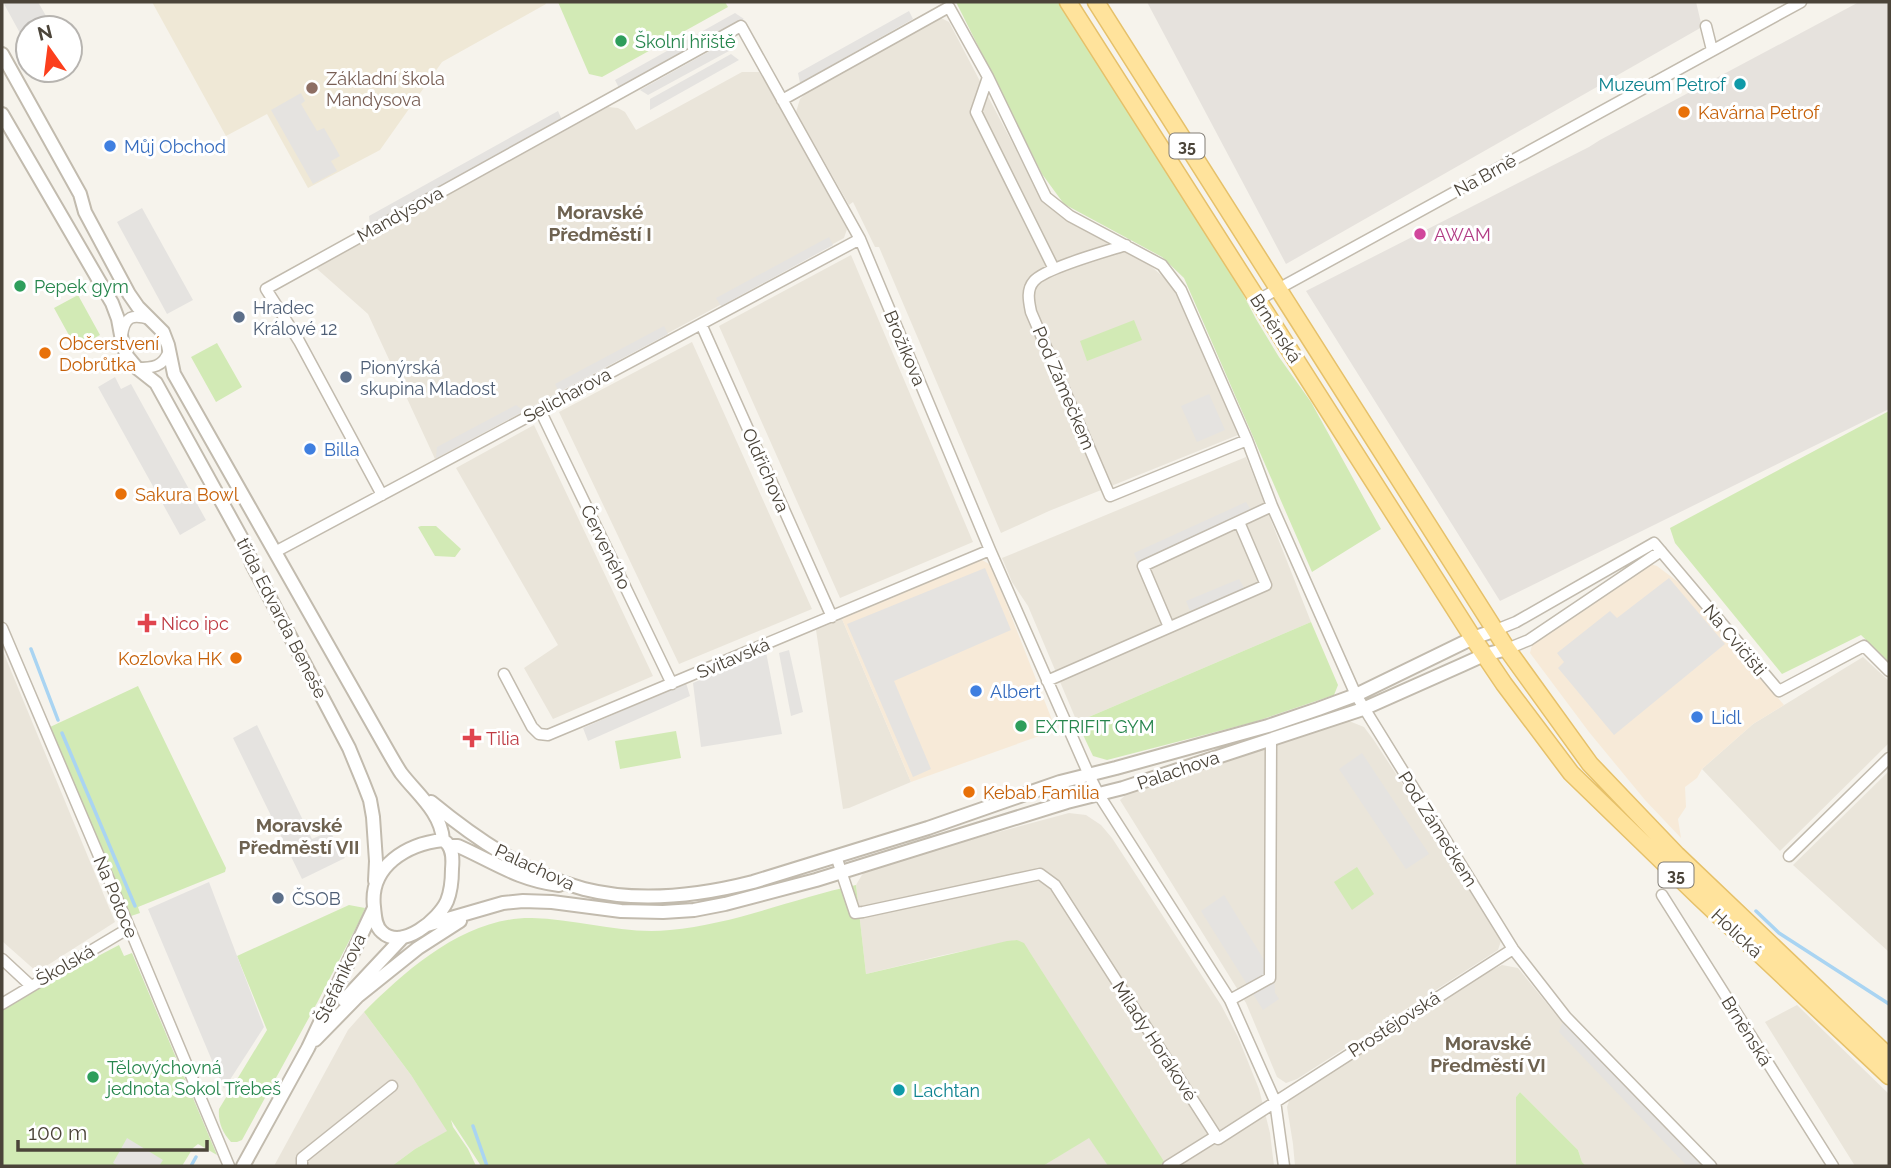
<svg xmlns="http://www.w3.org/2000/svg" width="1891" height="1168" font-family="Raleway,sans-serif">
<rect width="100%" height="100%" fill="#f6f3ec"/>
<path fill="#eae5da" d="M 941,18 L 949,22 L 1039,194 L 1048,205 L 1061,217 L 1144,260 L 1169,282 L 1179,298 L 1238,435 L 1049,511 L 1001,533 L 879,247 L 875,247 L 853,202 L 849,205 L 796,112 L 800,99 L 806,93 Z
M 742,72 L 759,72 L 767,85 L 847,229 L 844,238 L 435,459 L 368,314 L 316,268 L 608,107 L 618,108 L 625,112 L 636,130 Z
M 851,255 L 973,542 L 840,598 L 719,326 Z
M 692,342 L 812,609 L 679,664 L 559,412 Z
M 534,425 L 653,676 L 553,719 L 524,668 L 558,645 L 456,468 Z
M 1246,457 L 1311,622 L 1077,722 L 1028,606 L 1012,582 L 1002,558 Z
M 842,619 L 911,782 L 849,808 L 843,809 L 816,630 Z
M 2,649 L 115,922 L 37,972 L 2,941 Z
M 1863,657 L 1889,681 L 1889,743 L 1780,851 L 1702,769 L 1753,724 Z
M 1349,721 L 1364,727 L 1373,739 L 1429,824 L 1501,941 L 1498,950 L 1297,1079 L 1286,1083 L 1277,1077 L 1246,1003 L 1120,800 L 1129,792 L 1244,753 Z
M 1889,771 L 1889,952 L 1793,865 Z
M 1069,813 L 1086,815 L 1101,825 L 1112,838 L 1221,1005 L 1238,1037 L 1259,1089 L 1270,1133 L 1274,1166 L 1159,1166 L 1164,1163 L 1029,951 L 1017,940 L 944,955 L 866,974 L 856,885 L 866,868 Z
M 1502,965 L 1518,968 L 1561,1021 L 1588,1051 L 1701,1166 L 1586,1166 L 1582,1162 L 1578,1150 L 1520,1092 L 1516,1097 L 1516,1166 L 1295,1166 L 1293,1144 L 1287,1107 L 1290,1098 L 1478,977 Z
M 1797,1005 L 1889,1094 L 1889,1166 L 1855,1166 L 1765,1022 Z
M 364,1012 L 411,1075 L 448,1131 L 415,1149 L 392,1166 L 274,1166 L 348,1030 Z
M 1089,1137 L 1108,1166 L 1043,1166 L 1075,1146 Z"/>
<path fill="#f7ead8" d="M 982,560 L 991,565 L 1056,730 L 911,782 L 842,619 Z
M 1650,564 L 1657,566 L 1681,584 L 1784,705 L 1753,724 L 1702,769 L 1697,778 L 1685,787 L 1686,807 L 1678,819 L 1681,838 L 1645,800 L 1589,732 L 1530,653 L 1534,636 Z"/>
<path fill="#e6e2dd" d="M 1147,2 L 1696,2 L 1702,27 L 1286,264 Z
M 1859,2 L 1889,2 L 1889,409 L 1500,601 L 1306,291 L 1589,147 L 1600,140 Z"/>
<path fill="#efe8d6" d="M 152,2 L 545,2 L 546,4 L 442,62 L 380,150 L 308,188 L 267,114 L 226,136 Z"/>
<path fill="#d2eab5" d="M 558,2 L 725,2 L 728,7 L 602,77 L 589,74 Z
M 956,2 L 1061,2 L 1231,271 L 1256,319 L 1279,357 L 1311,402 L 1381,529 L 1312,572 L 1184,278 L 1162,257 L 1064,204 L 1042,174 Z
M 78,295 L 100,335 L 76,348 L 54,308 Z
M 1134,320 L 1142,340 L 1087,361 L 1080,341 Z
M 217,343 L 242,387 L 216,402 L 191,357 Z
M 1889,411 L 1889,662 L 1861,635 L 1782,674 L 1675,543 L 1670,528 Z
M 421,526 L 436,526 L 461,549 L 455,557 L 435,556 L 418,527 Z
M 1311,622 L 1338,685 L 1334,695 L 1254,722 L 1107,760 L 1093,756 L 1077,722 Z
M 138,686 L 226,868 L 225,872 L 138,907 L 140,913 L 128,917 L 50,727 Z
M 676,731 L 681,758 L 620,769 L 615,741 Z
M 1357,867 L 1374,894 L 1352,910 L 1334,882 Z
M 856,885 L 866,974 L 1007,941 L 1017,940 L 1024,943 L 1165,1163 L 1159,1166 L 1108,1166 L 1089,1138 L 1043,1166 L 481,1166 L 451,1120 L 453,1127 L 468,1149 L 476,1166 L 392,1166 L 415,1149 L 447,1131 L 411,1075 L 364,1012 C 408,968 466,917 532,918 C 578,919 624,935 670,930 C 735,924 794,898 856,885 Z
M 349,905 L 365,908 L 361,918 L 317,1003 L 242,1140 L 237,1142 L 231,1142 C 222,1132 218,1122 219,1109 L 267,1030 L 237,956 Z
M 119,945 L 124,956 L 132,953 L 217,1155 L 198,1144 L 193,1148 L 182,1166 L 2,1166 L 2,1010 L 24,995 Z
M 1520,1092 L 1578,1150 L 1582,1162 L 1586,1166 L 1516,1166 L 1516,1097 Z"/>
<path fill="#e5e3e0" d="M 3,2 L 38,2 L 53,28 L 28,28 L 27,46 Z
M 909,11 L 913,19 L 800,83 L 798,73 Z
M 735,13 L 744,19 L 619,88 L 615,80 Z
M 728,41 L 729,51 L 648,95 L 640,90 Z
M 731,54 L 739,60 L 650,110 L 650,99 Z
M 301,93 L 305,101 L 301,104 L 317,131 L 324,128 L 340,156 L 331,161 L 337,171 L 313,184 L 271,110 Z
M 558,111 L 562,120 L 370,226 L 369,216 Z
M 142,208 L 193,300 L 167,314 L 117,222 Z
M 829,237 L 833,245 L 721,306 L 716,298 Z
M 664,326 L 668,334 L 559,392 L 555,384 Z
M 115,377 L 121,389 L 131,384 L 206,520 L 180,535 L 98,387 Z
M 1209,394 L 1225,430 L 1197,442 L 1181,406 Z
M 516,405 L 524,411 L 436,458 L 437,447 Z
M 1246,502 L 1251,510 L 1138,563 L 1134,553 Z
M 985,568 L 1011,630 L 894,681 L 931,769 L 913,777 L 847,624 Z
M 1669,578 L 1725,644 L 1614,735 L 1558,668 L 1564,662 L 1557,653 L 1610,611 L 1617,618 Z
M 1239,579 L 1244,588 L 1190,611 L 1186,601 Z
M 789,650 L 803,712 L 791,716 L 779,653 Z
M 766,652 L 782,734 L 701,747 L 693,683 Z
M 686,683 L 690,696 L 588,741 L 583,728 Z
M 257,725 L 312,839 L 330,831 L 345,858 L 302,879 L 233,738 Z
M 1362,753 L 1429,854 L 1406,869 L 1339,769 Z
M 209,882 L 264,1027 L 224,1089 L 148,909 Z
M 1224,895 L 1274,976 L 1275,993 L 1279,999 L 1263,1010 L 1201,911 Z
M 1563,1021 L 1702,1166 L 1687,1166 L 1559,1032 Z
M 127,1138 L 163,1160 L 159,1166 L 118,1166 L 113,1163 Z"/>
<g fill="none" stroke-linecap="round" stroke-linejoin="round">
<path stroke="#a9d4f2" stroke-width="3.5" d="M 31,649 L 58,720
M 62,733 L 135,906
M 1756,911 L 1779,933 L 1889,1004
M 473,1126 L 487,1166
M 191,1166 L 196,1157"/>
<defs>
<path id="minor" d="M 1706,26 L 1712,50
M 988,77 L 976,112 L 1054,269
M 782,100 L 949,7 L 988,77 L 1046,197 L 1070,216 L 1162,265 L 1181,290 L 1247,440 L 1272,506 L 1356,695 L 1513,949 L 1566,1017 L 1711,1166
M 1126,245 C 1107,251 1045,268 1034,281 C 1026,290 1029,302 1031,312 L 1110,496 L 1247,440
M 1258,300 L 1801,2
M 701,324 L 832,617
M 122,335 C 125,316 132,314 150,319
M 137,368 C 153,368 163,367 169,351
M 540,410 L 672,684
M 382,495 L 299,341 L 266,289 L 741,26 L 860,239 L 990,550 L 1089,775 L 1099,795 L 1230,1000 L 1275,1101 L 1284,1166
M 275,552 L 860,239
M 1169,627 L 1143,566 L 1272,506
M 2,628 L 124,915 L 229,1166
M 1496,630 L 1516,622 L 1654,543 L 1779,691 L 1864,646 L 1889,671
M 1507,649 L 1529,640 L 1661,551
M 504,674 L 532,727 L 539,734 L 548,735 L 990,550
M 1047,681 L 1266,585 L 1239,522
M 836,856 L 855,913 L 863,912 L 1040,874 L 1055,885 L 1218,1139 L 1513,949
M 1789,856 L 1889,758
M 1662,895 L 1833,1166
M 2,959 L 30,985
M 1230,1000 L 1270,978 L 1271,739
M 2,1004 L 129,928
M 302,1166 L 302,1158 L 392,1086
M 1168,1166 L 1216,1136"/>
<path id="tertiary" d="M 2,54 L 80,194 L 85,212 L 129,294 L 138,307 L 163,332 L 168,345 L 174,374 L 389,753 C 393,760 397,767 401,773 C 417,794 441,812 443,840 C 453,846 453,858 452,869 C 452,880 451,891 447,901 C 439,919 402,951 382,932 C 375,926 375,916 374,907 C 369,866 407,844 443,840
M 2,114 L 112,303 L 118,319 L 123,346 L 127,356 L 137,368 L 156,383 L 246,546 L 252,564 L 349,748 L 363,782 L 370,800 L 373,817 L 376,861 L 375,881
M 431,802 C 476,839 527,874 584,889 C 639,903 698,896 753,882 L 928,828 L 1060,782 L 1116,768 L 1268,726 L 1318,709 L 1356,695 L 1473,638 L 1496,630
M 450,846 L 458,846 C 494,862 518,880 559,885
M 427,925 L 503,903 L 523,901 L 552,902 L 621,911 L 663,912 L 694,910 L 725,904 L 816,880 L 1067,802 L 1123,788 L 1363,709 L 1462,665 L 1484,655 L 1507,649
M 344,1000 L 403,937
M 315,1040 L 358,996 L 418,948 L 460,921
M 243,1166 L 308,1048 L 374,908"/>
<path id="primary" d="M 1068,2 L 1473,638 L 1504,684 L 1571,773 L 1699,897 L 1889,1076
M 1096,2 L 1507,649 L 1590,764 L 1677,855 L 1889,1057"/>
</defs>
<use href="#minor" stroke="#c2bbae" stroke-width="13"/>
<use href="#tertiary" stroke="#c2bbae" stroke-width="16"/>
<use href="#primary" stroke="#e6c16a" stroke-width="19"/>
<use href="#minor" stroke="#fff" stroke-width="10"/>
<use href="#tertiary" stroke="#fff" stroke-width="12"/>
<use href="#primary" stroke="#ffe39c" stroke-width="16"/>
</g>
<g fill="#2e9e5b" stroke="#fff" stroke-width="2.5">
<circle cx="621" cy="41" r="7"/>
<circle cx="20" cy="286" r="7"/>
<circle cx="1021" cy="726" r="7"/>
<circle cx="93" cy="1077" r="7"/>
</g>
<g fill="#0f9aa8" stroke="#fff" stroke-width="2.5">
<circle cx="1740" cy="84" r="7"/>
<circle cx="899" cy="1090" r="7"/>
</g>
<circle fill="#8d6e63" stroke="#fff" stroke-width="2.5" cx="312" cy="88" r="7"/>
<g fill="#e8710a" stroke="#fff" stroke-width="2.5">
<circle cx="1684" cy="112" r="7"/>
<circle cx="45" cy="353" r="7"/>
<circle cx="121" cy="494" r="7"/>
<circle cx="236" cy="658" r="7"/>
<circle cx="969" cy="792" r="7"/>
</g>
<g fill="#3f7fe0" stroke="#fff" stroke-width="2.5">
<circle cx="110" cy="146" r="7"/>
<circle cx="310" cy="449" r="7"/>
<circle cx="976" cy="691" r="7"/>
<circle cx="1697" cy="717" r="7"/>
</g>
<circle fill="#d1479c" stroke="#fff" stroke-width="2.5" cx="1420" cy="234" r="7"/>
<g fill="#5c6f8a" stroke="#fff" stroke-width="2.5">
<circle cx="239" cy="317" r="7"/>
<circle cx="346" cy="377" r="7"/>
<circle cx="278" cy="898" r="7"/>
</g>
<g fill="#e0444e" stroke="#fff" stroke-width="2.5">
<path d="M143.5 612.5h7v7h7v7h-7v7h-7v-7h-7v-7h7z"/>
<path d="M468.5 727.5h7v7h7v7h-7v7h-7v-7h-7v-7h7z"/>
</g>
<g text-anchor="middle" dominant-baseline="central" stroke-width="6" stroke-linejoin="round" paint-order="stroke">
<g fill="#fff" stroke="#817c74" stroke-width="2">
<rect x="1169.5" y="133.5" width="35" height="25" rx="5"/>
<rect x="1658.5" y="862.5" width="35" height="25" rx="5"/>
</g>
<g font-size="16" font-weight="bold" fill="#4b4439">
<text x="1187" y="146">35</text>
<text x="1676" y="875">35</text>
</g>
<g font-size="18" fill="#27864d" stroke="#fff" text-anchor="start">
<text x="635" y="41">Školní hřiště</text>
<text x="34" y="286">Pepek gym</text>
<text x="1035" y="726">EXTRIFIT GYM</text>
<text x="107" y="1067">Tělovýchovná<tspan x="107" dy="21">jednota Sokol Třebeš</tspan></text>
</g>
<g font-size="18" fill="#785e54" stroke="#fff" text-anchor="start">
<text x="326" y="78">Základní škola<tspan x="326" dy="21">Mandysova</tspan></text>
</g>
<g font-size="18" fill="#0d838f" stroke="#fff" text-anchor="end">
<text x="1726" y="84">Muzeum Petrof</text>
<text x="913" y="1090" text-anchor="start">Lachtan</text>
</g>
<g font-size="18" fill="#c56008" stroke="#fff" text-anchor="start">
<text x="1698" y="112">Kavárna Petrof</text>
<text x="59" y="343">Občerstvení<tspan x="59" dy="21">Dobrůtka</tspan></text>
<text x="135" y="494">Sakura Bowl</text>
<text x="222" y="658" text-anchor="end">Kozlovka HK</text>
<text x="983" y="792">Kebab Familia</text>
</g>
<g font-size="18" fill="#366cbe" stroke="#fff" text-anchor="start">
<text x="124" y="146">Můj Obchod</text>
<text x="324" y="449">Billa</text>
<text x="990" y="691">Albert</text>
<text x="1711" y="717">Lidl</text>
</g>
<g font-size="18" fill="#4b4439" stroke="#fff">
<text transform="translate(1485 175) rotate(-29)">Na Brně</text>
<text transform="translate(400 214) rotate(-29)">Mandysova</text>
<text transform="translate(1276 328) rotate(57)">Brněnská</text>
<text transform="translate(905 348) rotate(67)">Brožíkova</text>
<text transform="translate(1064 388) rotate(67)">Pod Zámečkem</text>
<text transform="translate(567 395) rotate(-28)">Selicharova</text>
<text transform="translate(766 470) rotate(66)">Oldřichova</text>
<text transform="translate(606 547) rotate(64)">Červeného</text>
<text transform="translate(282 618) rotate(63)">třída Edvarda Beneše</text>
<text transform="translate(1735 640) rotate(50)">Na Cvičišti</text>
<text transform="translate(733 658) rotate(-23)">Svitavská</text>
<text transform="translate(1178 770) rotate(-19)">Palachova</text>
<text transform="translate(1438 829) rotate(58)">Pod Zámečkem</text>
<text transform="translate(535 867) rotate(25)">Palachova</text>
<text transform="translate(116 897) rotate(67)">Na Potoce</text>
<text transform="translate(1737 933) rotate(43)">Holická</text>
<text transform="translate(65 965) rotate(-30)">Školská</text>
<text transform="translate(340 978) rotate(-65)">Štefánikova</text>
<text transform="translate(1394 1024) rotate(-33)">Prostějovská</text>
<text transform="translate(1747 1031) rotate(58)">Brněnská</text>
<text transform="translate(1155 1041) rotate(57)">Milady Horákové</text>
</g>
<g font-size="18" fill="#b23c85" stroke="#fff" text-anchor="start">
<text x="1434" y="234">AWAM</text>
</g>
<g font-size="18" fill="#4e5e75" stroke="#fff" text-anchor="start">
<text x="253" y="307">Hradec<tspan x="253" dy="21">Králové 12</tspan></text>
<text x="360" y="367">Pionýrská<tspan x="360" dy="21">skupina Mladost</tspan></text>
<text x="292" y="898">ČSOB</text>
</g>
<g font-size="18" fill="#be3a42" stroke="#fff" text-anchor="start">
<text x="161" y="623">Nico ipc</text>
<text x="486" y="738">Tilia</text>
</g>
<g font-size="19" font-weight="bold" fill="#6e6250" stroke="#fff">
<text x="600" y="212">Moravské<tspan x="600" dy="22">Předměstí I</tspan></text>
<text x="299" y="825">Moravské<tspan x="299" dy="22">Předměstí VII</tspan></text>
<text x="1488" y="1043">Moravské<tspan x="1488" dy="22">Předměstí VI</tspan></text>
</g>
</g>
<rect width="1891" height="1168" fill="none" stroke="#4b4439" stroke-width="7"/>
<g transform="translate(49 49) rotate(346)"><circle r="33" fill="#ffffff" stroke="#b7b4b0" stroke-width="2"/>
<path d="M0-5L12 26L0 18L-12 26Z" fill="#fc3f1d"/>
<text y="-10" font-size="19" font-weight="bold" text-anchor="middle" fill="#4b4439">N</text>
</g>
<path d="M18 1140v10h189v-10" fill="none" stroke="#4b4439" stroke-width="3.5"/>
<text x="28" y="1140" font-size="21" fill="#4b4439" stroke="#ffffff" stroke-width="5" paint-order="stroke">100 m</text>
</svg>
